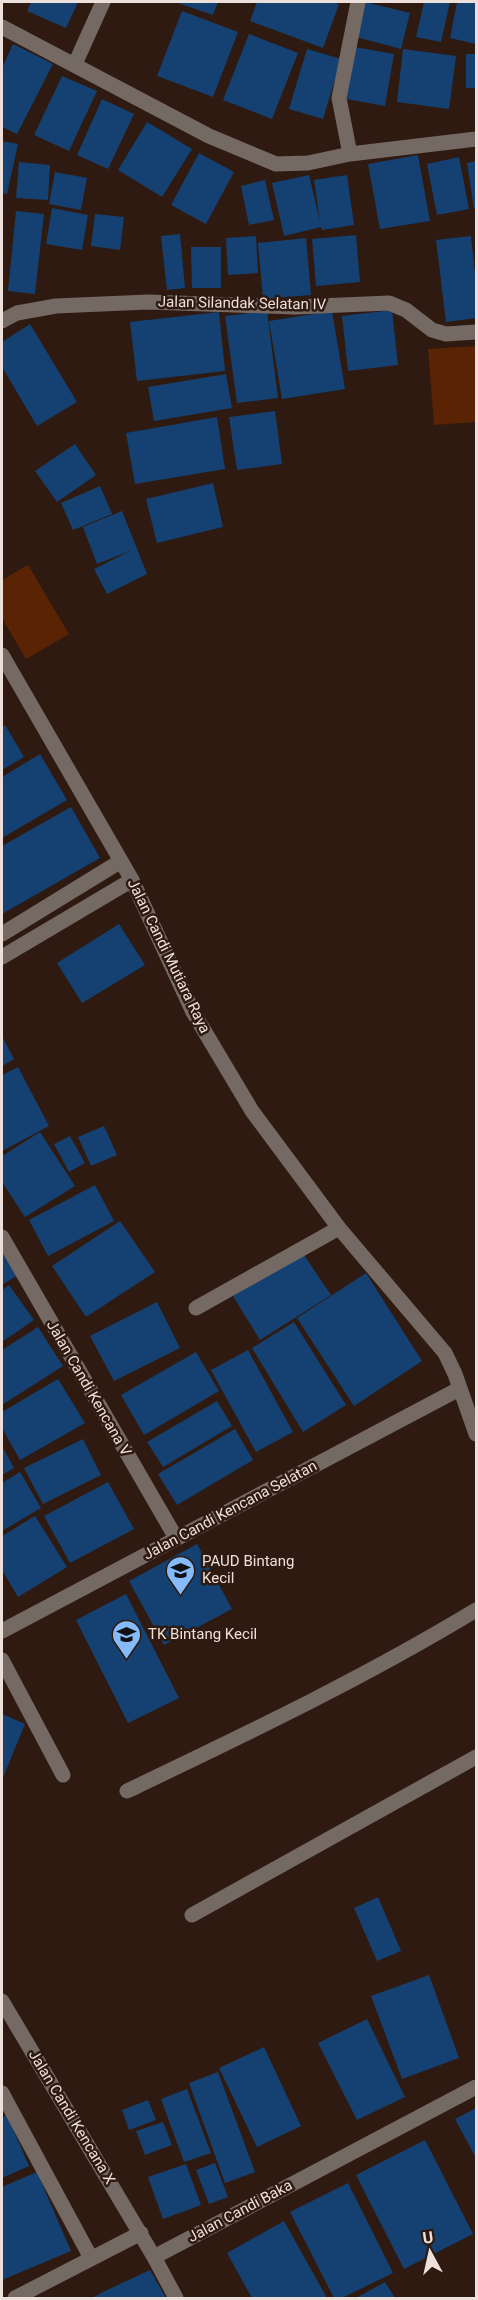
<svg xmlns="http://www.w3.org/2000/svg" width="478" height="2300" font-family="Roboto,sans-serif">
<rect width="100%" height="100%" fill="#2e1a11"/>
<path fill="#5a2303" d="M 476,346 L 476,422 L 434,425 L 428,349 Z
M 28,565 L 69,634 L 26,659 L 2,618 L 2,580 Z"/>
<path fill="#144172" d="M 31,2 L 78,2 L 66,28 L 27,11 Z
M 175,2 L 218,2 L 213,15 Z
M 257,2 L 332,2 L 339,4 L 323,48 L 250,21 Z
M 365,2 L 410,13 L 401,49 L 356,37 Z
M 424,2 L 450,2 L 441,42 L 416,37 Z
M 457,2 L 476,2 L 476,44 L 450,38 Z
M 182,11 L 238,32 L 213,97 L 157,76 Z
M 249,34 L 298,53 L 272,119 L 223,100 Z
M 13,44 L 53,64 L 17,134 L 2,127 L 2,68 Z
M 355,47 L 394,54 L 385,106 L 346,99 Z
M 307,49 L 341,59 L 323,119 L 289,109 Z
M 403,49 L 456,56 L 449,109 L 397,102 Z
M 466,54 L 476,54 L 476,88 L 466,88 Z
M 62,76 L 97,91 L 69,151 L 34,135 Z
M 102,99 L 134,114 L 108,169 L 77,155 Z
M 147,122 L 192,149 L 162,197 L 118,170 Z
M 2,141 L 18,144 L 7,194 L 2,193 Z
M 199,153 L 234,172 L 206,224 L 171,205 Z
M 418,155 L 430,221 L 380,229 L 368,164 Z
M 459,157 L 469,209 L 437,215 L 427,164 Z
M 476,161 L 476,209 L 474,209 L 467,163 Z
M 19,162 L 50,165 L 48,200 L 16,198 Z
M 55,172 L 87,178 L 81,210 L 49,204 Z
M 309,175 L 320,221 L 314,180 L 347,175 L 354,225 L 322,230 L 321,227 L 284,236 L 272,183 Z
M 265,180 L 274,220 L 249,225 L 241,186 Z
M 52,208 L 88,215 L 82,250 L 46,244 Z
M 16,211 L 44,214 L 35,294 L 8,291 Z
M 95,214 L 124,217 L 120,250 L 91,246 Z
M 180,234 L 185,288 L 167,290 L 161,236 Z
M 356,235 L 360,282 L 316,286 L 312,239 Z
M 256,236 L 258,273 L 228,275 L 226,238 Z
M 471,236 L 476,283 L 476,318 L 446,322 L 436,240 Z
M 306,238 L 311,295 L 263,299 L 258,243 Z
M 191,247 L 221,247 L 221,288 L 192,288 Z
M 392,310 L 398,365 L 348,371 L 342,316 Z
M 267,311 L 278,398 L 237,403 L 225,316 Z
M 332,311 L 345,389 L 282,399 L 269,321 Z
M 219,312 L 225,371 L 137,381 L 130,322 Z
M 30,324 L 77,402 L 37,426 L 2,367 L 2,342 Z
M 226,374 L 232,408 L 154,421 L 148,387 Z
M 275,411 L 282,464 L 237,470 L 229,417 Z
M 217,417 L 225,469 L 135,484 L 126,433 Z
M 75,444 L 96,475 L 57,502 L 35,471 Z
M 213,483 L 223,527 L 157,543 L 146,499 Z
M 100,486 L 112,514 L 73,530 L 61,503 Z
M 122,511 L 147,574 L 107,594 L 94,569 L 132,550 L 97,564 L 83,527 Z
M 5,725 L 24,757 L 2,770 L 2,727 Z
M 40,754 L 67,800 L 2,838 L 2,777 Z
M 71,807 L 100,858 L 2,914 L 2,846 Z
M 119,924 L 145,965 L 82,1003 L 57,963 Z
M 2,1036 L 14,1059 L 2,1066 Z
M 18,1067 L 49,1126 L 2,1151 L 2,1075 Z
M 104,1126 L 117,1155 L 91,1166 L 78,1137 Z
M 40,1132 L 75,1186 L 25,1217 L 2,1182 L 2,1156 Z
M 70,1136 L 85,1163 L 69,1172 L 54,1144 Z
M 95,1185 L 114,1221 L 48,1256 L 29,1220 Z
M 120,1221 L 155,1272 L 86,1317 L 52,1266 Z
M 2,1242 L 21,1273 L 2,1285 Z
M 302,1252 L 331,1295 L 260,1340 L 233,1296 Z
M 366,1273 L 422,1361 L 354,1406 L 297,1318 Z
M 9,1285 L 34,1320 L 2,1342 L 2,1290 Z
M 157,1302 L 180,1348 L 114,1381 L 90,1336 Z
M 294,1322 L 346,1405 L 303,1432 L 252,1348 Z
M 38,1327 L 63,1366 L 2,1405 L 2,1350 Z
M 248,1350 L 293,1432 L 256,1452 L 211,1370 Z
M 196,1352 L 219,1391 L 144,1435 L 121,1395 Z
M 58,1379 L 85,1423 L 20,1460 L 2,1428 L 2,1412 Z
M 217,1401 L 232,1426 L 163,1467 L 147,1442 Z
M 235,1429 L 253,1460 L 177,1505 L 158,1474 Z
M 83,1439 L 101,1475 L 43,1504 L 24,1468 Z
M 2,1446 L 14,1468 L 2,1475 Z
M 20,1472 L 41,1508 L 2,1531 L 2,1483 Z
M 108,1482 L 134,1529 L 70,1563 L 44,1516 Z
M 35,1516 L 67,1567 L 18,1597 L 2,1570 L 2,1536 Z
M 197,1544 L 232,1609 L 164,1645 L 129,1581 Z
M 126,1594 L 179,1698 L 128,1723 L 76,1620 Z
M 2,1714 L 25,1724 L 2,1780 Z
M 378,1897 L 401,1951 L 377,1961 L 354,1908 Z
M 429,1975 L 459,2058 L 402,2079 L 371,1996 Z
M 367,2019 L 405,2097 L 357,2120 L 318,2043 Z
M 264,2047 L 301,2126 L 257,2147 L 219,2068 Z
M 218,2072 L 255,2172 L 225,2183 L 189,2083 Z
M 187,2089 L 211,2153 L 184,2162 L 161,2099 Z
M 148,2100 L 156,2120 L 129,2130 L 122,2110 Z
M 476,2108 L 476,2158 L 455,2119 Z
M 7,2115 L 29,2166 L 2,2178 L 2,2118 Z
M 163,2122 L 172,2145 L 145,2155 L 136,2131 Z
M 425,2140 L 473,2234 L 404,2269 L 356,2175 Z
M 215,2163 L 228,2197 L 209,2204 L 196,2170 Z
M 186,2164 L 201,2205 L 163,2219 L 148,2177 Z
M 37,2172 L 71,2251 L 2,2280 L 2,2187 Z
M 348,2183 L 393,2273 L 342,2298 L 334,2298 L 290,2212 Z
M 284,2221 L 327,2298 L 252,2298 L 227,2253 Z
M 150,2270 L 166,2298 L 92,2298 L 105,2291 Z
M 385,2282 L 395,2298 L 356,2298 Z"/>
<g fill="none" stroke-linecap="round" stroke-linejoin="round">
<path stroke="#756964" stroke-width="15" d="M 2,27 L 209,136 L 276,164 L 308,163 L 350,154 L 339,98 L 358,2
M 75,64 L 103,2
M 350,154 L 476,139
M 2,321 L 17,313 L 56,306 L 148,302 L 295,307 L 389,303 L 406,310 L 432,330 L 446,334 L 476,332
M 2,655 L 132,880 L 193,1012 L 252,1111 L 339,1228 L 445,1353 L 455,1374 L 476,1434
M 2,934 L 121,861
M 2,957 L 132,880
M 2,1237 L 176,1538
M 196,1308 L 339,1228
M 2,1631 L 459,1389
M 2,1660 L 63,1775
M 127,1791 C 246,1734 364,1678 476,1610
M 192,1915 L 476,1757
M 2,2001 L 154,2257 L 476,2087
M 2,2093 L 91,2258
M 154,2257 L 176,2298
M 15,2298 L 141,2233"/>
</g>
<defs>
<symbol id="school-pin" viewBox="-11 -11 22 30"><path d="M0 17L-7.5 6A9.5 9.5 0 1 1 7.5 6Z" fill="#86bbfb" stroke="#2e1a11"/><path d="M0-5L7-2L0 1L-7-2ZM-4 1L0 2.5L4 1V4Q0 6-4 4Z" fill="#111"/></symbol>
</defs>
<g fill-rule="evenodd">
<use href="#school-pin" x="164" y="1554" width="33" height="45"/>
<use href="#school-pin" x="110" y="1618" width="33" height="45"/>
</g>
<g text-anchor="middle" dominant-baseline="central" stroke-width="5" stroke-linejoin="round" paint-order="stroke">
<g font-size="15" fill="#eddfd9" stroke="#2e1a11">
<text transform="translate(242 303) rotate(1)">Jalan Silandak Selatan IV</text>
<text transform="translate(169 956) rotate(64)">Jalan Candi Mutiara Raya</text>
<text transform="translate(89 1388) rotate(60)">Jalan Candi Kencana V</text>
<text transform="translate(230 1510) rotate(-28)">Jalan Candi Kencana Selatan</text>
<text transform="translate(72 2117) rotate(59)">Jalan Candi Kencana X</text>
<text transform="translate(240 2211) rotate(-28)">Jalan Candi Baka</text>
</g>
<g font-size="15" fill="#eddfd9" stroke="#2e1a11" text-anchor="start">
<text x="202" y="1561">PAUD Bintang<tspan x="202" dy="17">Kecil</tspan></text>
<text x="148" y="1634">TK Bintang Kecil</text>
</g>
</g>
<rect width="478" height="2300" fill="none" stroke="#eddfd9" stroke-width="6"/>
<g transform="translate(430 2252) rotate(352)" stroke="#2e1a11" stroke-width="4.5" paint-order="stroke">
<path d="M0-4.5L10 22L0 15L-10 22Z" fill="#eddfd9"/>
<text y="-9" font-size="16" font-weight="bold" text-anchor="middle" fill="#eddfd9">U</text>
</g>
</svg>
